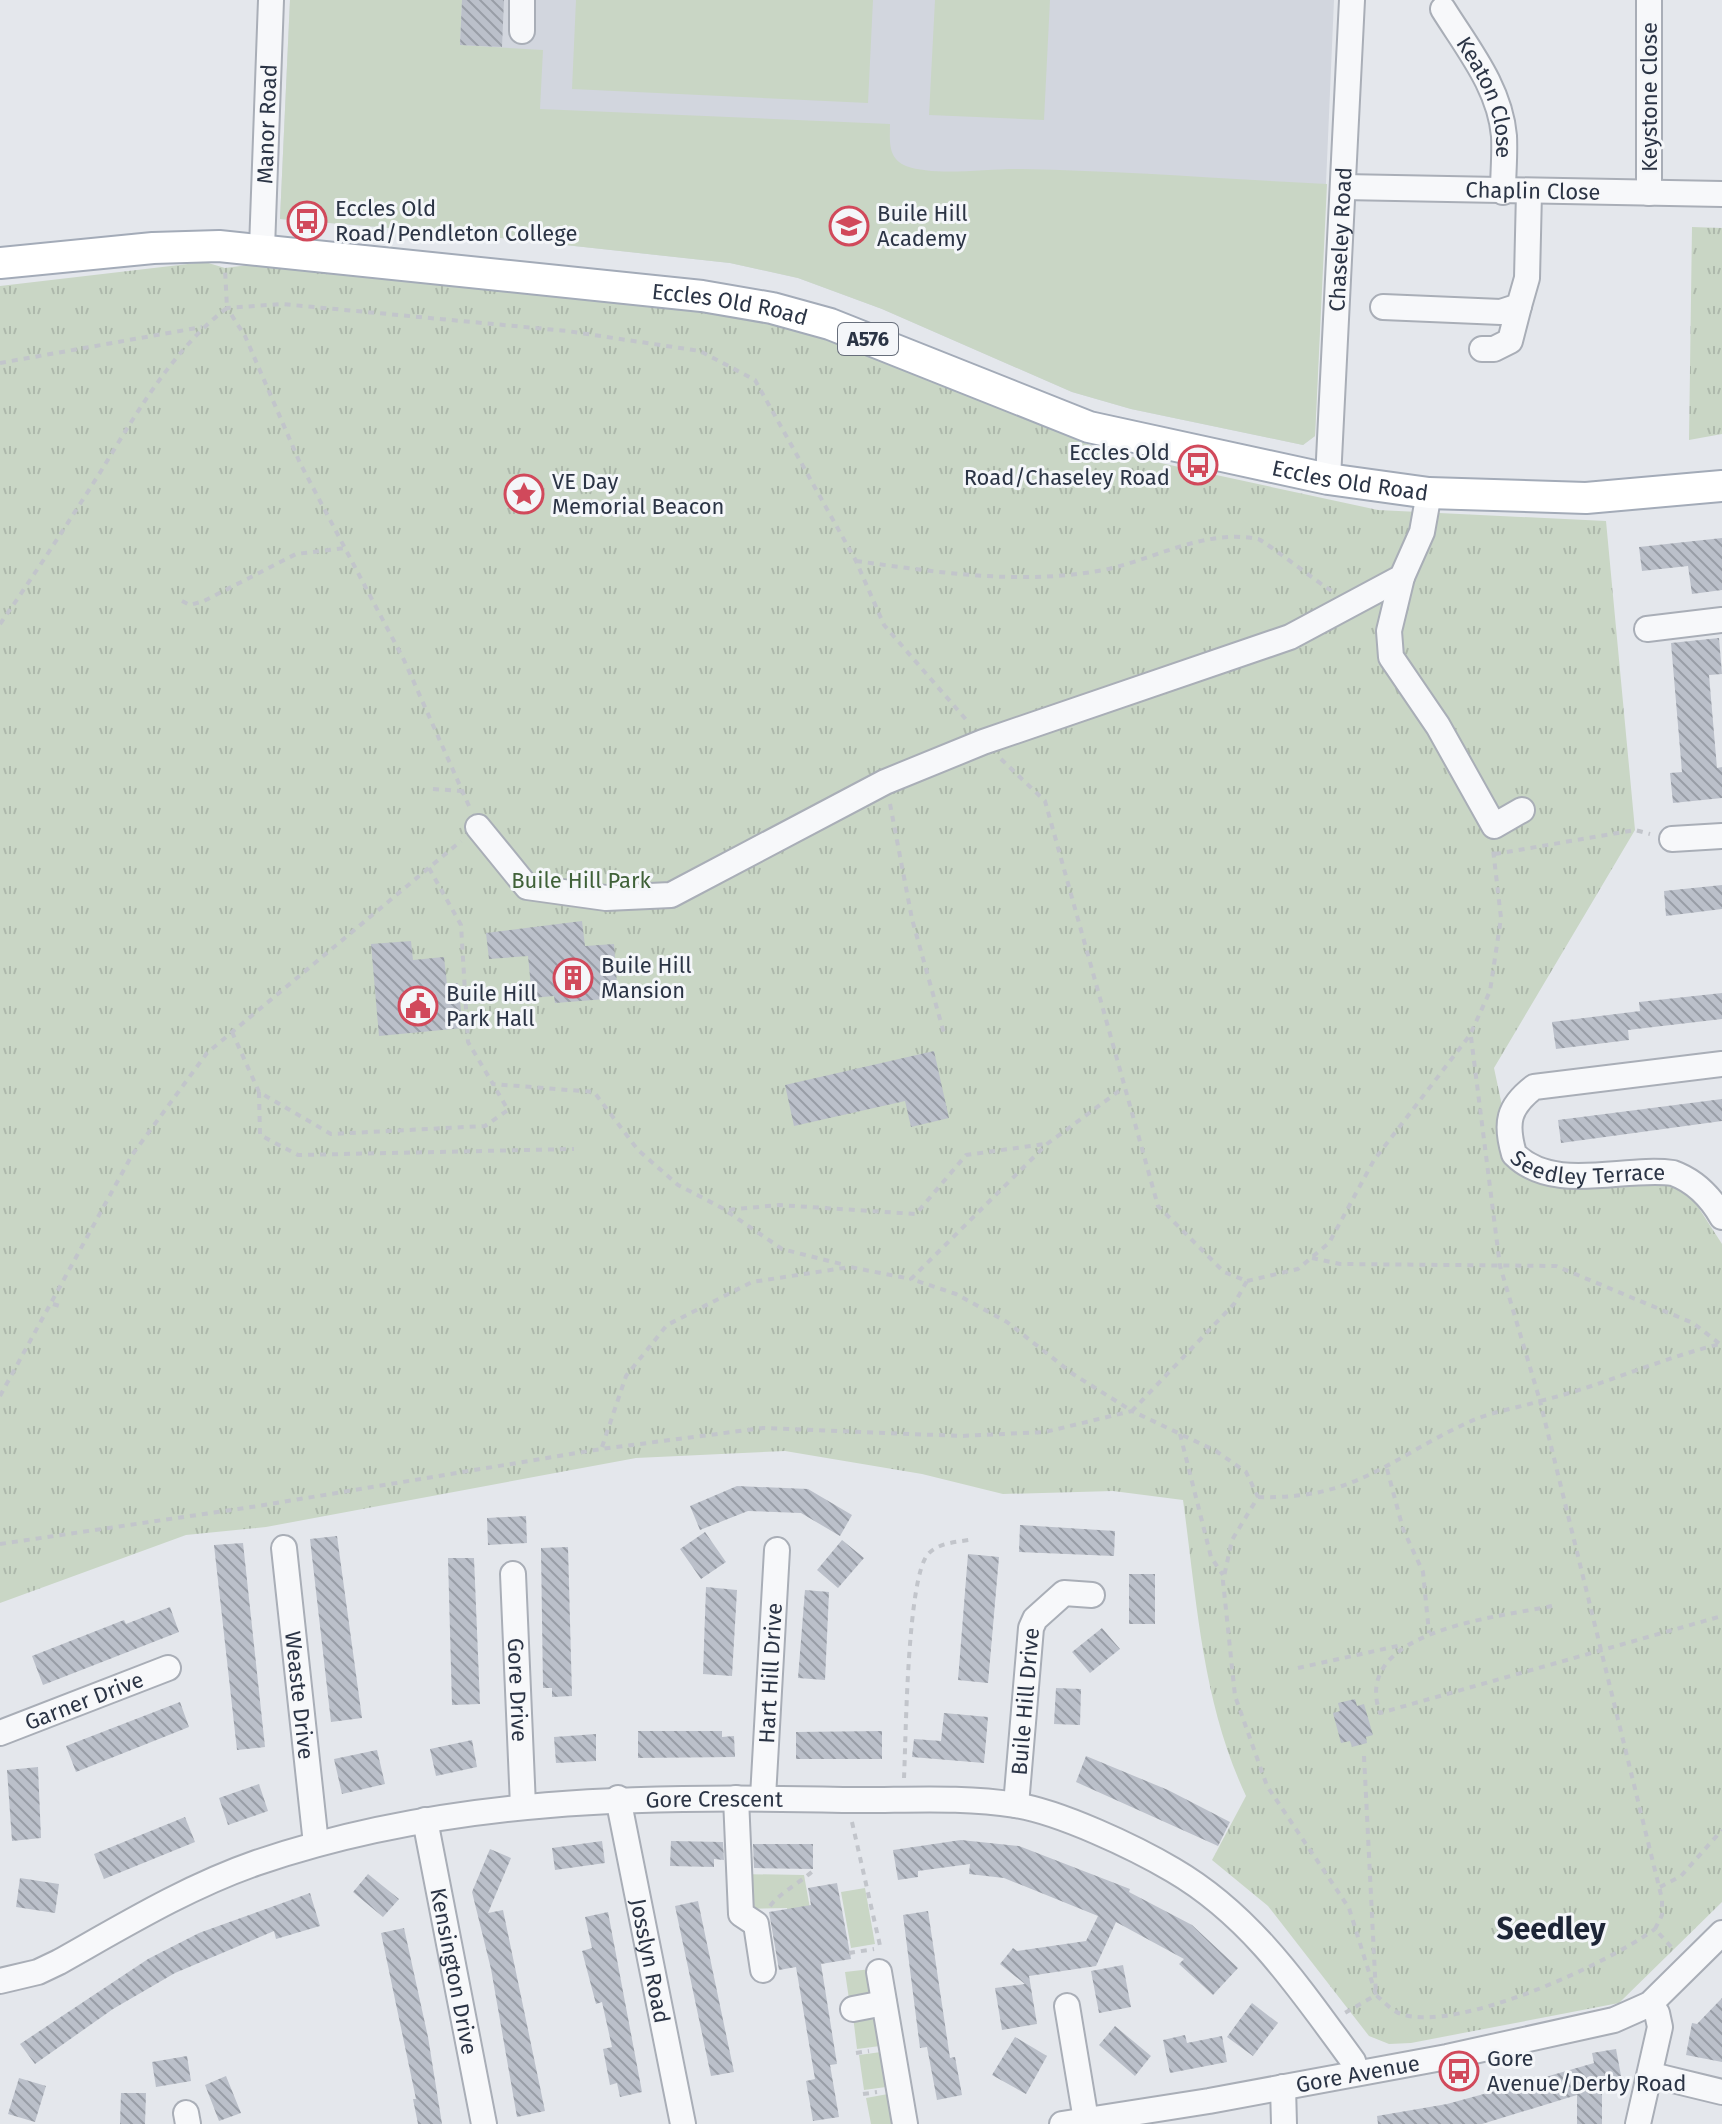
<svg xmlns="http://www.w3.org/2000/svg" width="1722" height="2124" font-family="'Fira Sans',sans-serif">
<defs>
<pattern id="park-tufts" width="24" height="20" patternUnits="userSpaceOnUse" patternTransform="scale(2)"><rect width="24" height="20" fill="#c9d6c5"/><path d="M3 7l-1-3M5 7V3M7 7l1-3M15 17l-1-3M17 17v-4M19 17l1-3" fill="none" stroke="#adb8ab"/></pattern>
<pattern id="building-back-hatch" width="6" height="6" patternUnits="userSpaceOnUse" patternTransform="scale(2)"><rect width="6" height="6" fill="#bbc0ca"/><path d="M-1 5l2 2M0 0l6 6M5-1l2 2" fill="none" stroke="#989da6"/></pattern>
</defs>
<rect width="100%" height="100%" fill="#e4e7ec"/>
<path fill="#d2d6de" d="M 290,0 L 1334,0 L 1315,436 L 1303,445 L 1131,409 L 1072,392 L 882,309 L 798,278 L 730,263 L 464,234 L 280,219 Z"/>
<path fill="#c9d6c5" d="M 290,0 L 462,0 L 460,45 L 543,50 L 540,109 L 890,124 C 890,140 887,158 906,166 C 936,177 989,168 1022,169 C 1124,171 1226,179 1327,184 L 1315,436 L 1303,445 L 1131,409 L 1072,392 L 882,309 L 798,278 L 730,263 L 464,234 L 280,219 Z
M 576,0 L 873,0 L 868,103 L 572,89 Z
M 935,0 L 1050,0 L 1044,120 L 929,115 Z
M 739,1874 L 804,1875 L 820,1964 L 796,1967 L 787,1908 L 743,1909 Z
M 865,1888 L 875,1944 L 851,1948 L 841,1892 Z
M 871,1969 L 870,1993 L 849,1999 L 845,1972 Z
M 853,2016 L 877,2020 L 880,2046 L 857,2049 Z
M 881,2052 L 886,2087 L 864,2090 L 859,2055 Z
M 888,2094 L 893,2124 L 871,2124 L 866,2098 Z"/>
<path fill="url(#park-tufts)" d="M 1692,227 L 1722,228 L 1722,434 L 1689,440 Z
M 205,262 L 225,268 L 271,262 L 767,316 L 1105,451 L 1378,510 L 1606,521 L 1635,830 L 1494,1068 L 1515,1167 L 1669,1162 L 1722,1244 L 1722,1902 L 1619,2003 L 1411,2043 L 1389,2044 L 1369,2036 L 1268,1906 L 1212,1860 L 1246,1796 C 1202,1702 1197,1602 1183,1500 L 1113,1491 L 1003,1494 L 922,1474 L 785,1451 L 636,1458 L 266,1527 L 186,1535 L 0,1603 L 0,286 Z"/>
<path fill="url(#building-back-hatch)" d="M 462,0 L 504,0 L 502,47 L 460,45 Z
M 1722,538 L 1722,590 L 1692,594 L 1688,566 L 1642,571 L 1639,547 Z
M 1719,638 L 1722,674 L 1709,675 L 1717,768 L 1722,767 L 1722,798 L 1673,803 L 1670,773 L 1682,772 L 1671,643 Z
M 1722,885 L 1722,909 L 1666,916 L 1664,891 Z
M 582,921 L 585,946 L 614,944 L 618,998 L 555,1003 L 554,996 L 532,998 L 528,956 L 489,959 L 486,933 Z
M 411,941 L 413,960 L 444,957 L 447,984 L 458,983 L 463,1028 L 379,1036 L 371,944 Z
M 1722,993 L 1722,1019 L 1628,1030 L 1629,1040 L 1556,1049 L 1552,1022 L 1640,1011 L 1639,1002 Z
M 934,1051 L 949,1118 L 911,1127 L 905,1101 L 794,1126 L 785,1085 Z
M 1722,1099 L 1722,1121 L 1561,1143 L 1558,1120 Z
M 737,1486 L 808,1489 L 852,1515 L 840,1536 L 801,1513 L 748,1511 L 700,1530 L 690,1506 Z
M 526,1516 L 527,1543 L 488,1545 L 487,1518 Z
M 1020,1525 L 1115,1531 L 1114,1556 L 1019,1552 Z
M 705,1532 L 726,1562 L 701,1579 L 680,1549 Z
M 337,1536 L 362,1718 L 331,1722 L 310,1539 Z
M 842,1540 L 864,1558 L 838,1588 L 817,1570 Z
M 243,1543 L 265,1747 L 237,1750 L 214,1545 Z
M 568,1547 L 572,1696 L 552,1697 L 552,1688 L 543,1688 L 541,1548 Z
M 968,1554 L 999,1557 L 988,1683 L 958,1680 Z
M 448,1558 L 474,1558 L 480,1704 L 452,1705 Z
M 1129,1574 L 1155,1574 L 1155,1624 L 1129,1624 Z
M 706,1587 L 737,1590 L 732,1676 L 703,1674 Z
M 805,1590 L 829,1592 L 825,1680 L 798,1678 Z
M 170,1607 L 179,1632 L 43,1685 L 32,1656 L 124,1620 L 126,1624 Z
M 1102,1628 L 1120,1649 L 1090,1673 L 1072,1652 Z
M 1056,1688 L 1081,1689 L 1080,1725 L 1054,1724 Z
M 1355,1699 L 1357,1706 L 1364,1704 L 1373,1735 L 1366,1737 L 1367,1743 L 1352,1747 L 1350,1741 L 1341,1743 L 1333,1713 L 1340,1711 L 1338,1703 Z
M 180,1702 L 189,1727 L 76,1772 L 66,1746 Z
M 944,1713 L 988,1717 L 984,1763 L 912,1757 L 914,1739 L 941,1741 Z
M 638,1731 L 722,1731 L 722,1737 L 734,1736 L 735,1757 L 638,1758 Z
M 882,1731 L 882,1759 L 796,1759 L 796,1732 Z
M 596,1734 L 596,1761 L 556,1763 L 554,1737 Z
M 472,1740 L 477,1767 L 436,1776 L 430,1749 Z
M 377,1750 L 385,1784 L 342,1794 L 334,1759 Z
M 1086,1756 L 1168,1790 L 1230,1822 L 1218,1846 L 1076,1782 Z
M 38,1767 L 41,1838 L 12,1841 L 7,1770 Z
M 259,1784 L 268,1811 L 228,1825 L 219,1798 Z
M 185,1817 L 195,1842 L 104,1879 L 94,1854 Z
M 961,1840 L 1019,1846 L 1130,1889 L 1129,1892 L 1192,1925 L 1238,1968 L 1213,1995 L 1179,1964 L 1184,1959 L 1116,1922 L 1096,1966 L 1029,1976 L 1037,2024 L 1002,2030 L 995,1988 L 1025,1984 L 1000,1964 L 1013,1948 L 1017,1951 L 1086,1941 L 1098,1916 L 1004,1878 L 969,1874 L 970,1864 L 918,1871 L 918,1877 L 898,1880 L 893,1850 Z
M 602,1841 L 605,1863 L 555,1870 L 552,1848 Z
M 671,1841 L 723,1842 L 724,1860 L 714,1859 L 714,1867 L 670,1866 Z
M 753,1844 L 813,1844 L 813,1869 L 754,1868 Z
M 490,1849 L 511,1858 L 488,1913 L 503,1910 L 545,2111 L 517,2117 L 491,1969 L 472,1892 Z
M 368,1874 L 399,1899 L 383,1917 L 353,1892 Z
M 20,1878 L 59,1884 L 55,1913 L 16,1907 Z
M 837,1883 L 851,1959 L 821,1964 L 837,2064 L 830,2065 L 839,2117 L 813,2121 L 806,2081 L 815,2079 L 796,1967 L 779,1970 L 769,1912 L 811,1905 L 808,1888 Z
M 310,1893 L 320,1926 L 276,1939 L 274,1931 L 175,1973 L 113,2009 L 35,2064 L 20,2044 L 148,1959 L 199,1933 Z
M 698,1901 L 734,2072 L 711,2076 L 675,1906 Z
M 928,1911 L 950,2058 L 955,2057 L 962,2095 L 937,2100 L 927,2047 L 920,2048 L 903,1915 Z
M 608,1912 L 642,2092 L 620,2097 L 617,2083 L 610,2085 L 603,2049 L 612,2047 L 602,2002 L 596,2004 L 582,1951 L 592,1948 L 585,1917 Z
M 404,1928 L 428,2037 L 442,2124 L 418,2124 L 413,2099 L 416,2099 L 381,1933 Z
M 1123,1965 L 1131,2007 L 1099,2013 L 1091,1971 Z
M 1722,1998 L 1722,2062 L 1686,2055 L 1692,2023 L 1697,2024 Z
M 1252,2003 L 1278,2023 L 1253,2056 L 1227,2037 Z
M 1115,2026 L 1151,2056 L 1135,2076 L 1099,2045 Z
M 1185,2035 L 1187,2043 L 1222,2036 L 1227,2062 L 1170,2073 L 1163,2040 Z
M 1015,2037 L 1047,2056 L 1026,2094 L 992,2075 Z
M 1616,2049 L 1622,2081 L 1602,2084 L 1602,2124 L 1577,2124 L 1577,2095 L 1482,2124 L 1378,2124 L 1377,2116 L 1447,2104 L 1528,2082 L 1594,2063 L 1592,2053 Z
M 187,2056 L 191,2081 L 156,2087 L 152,2062 Z
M 226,2076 L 241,2113 L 219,2121 L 205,2085 Z
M 19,2078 L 46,2086 L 35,2122 L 8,2114 Z
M 121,2093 L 146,2093 L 145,2124 L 120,2124 Z"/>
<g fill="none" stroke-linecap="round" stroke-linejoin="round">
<defs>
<g id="minor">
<path id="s1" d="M 1443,9 C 1468,49 1500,88 1504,136 C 1505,155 1503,174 1503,192"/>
<path d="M 522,31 L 522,0"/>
<path id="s2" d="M 1343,187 L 1722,194"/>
<path d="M 1649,193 L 1649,0"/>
<path id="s3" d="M 262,248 L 271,0"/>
<path d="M 1383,307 L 1501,312 L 1519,306 L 1527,278 L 1529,192"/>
<path d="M 1482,349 L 1494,349 L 1510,341 L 1519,306"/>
<path id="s4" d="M 1328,479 L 1352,0"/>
<path d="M 1402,577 L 1389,631 L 1391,657 L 1438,726 L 1494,826 L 1522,810"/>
<path d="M 1647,629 L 1722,620"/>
<path d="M 478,827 L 527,887 L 606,898 L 671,895 L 885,782 L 983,742 L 1290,637 L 1402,577 L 1422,532 L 1429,493"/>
<path d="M 1672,839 L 1722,836"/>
<path id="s5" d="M 1722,1064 L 1534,1087 C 1508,1107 1505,1123 1514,1154 C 1554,1194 1623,1166 1673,1173 C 1695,1181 1710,1196 1722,1217"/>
<path id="s6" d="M 284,1548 L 316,1844"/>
<path id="s7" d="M 513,1574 L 523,1806"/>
<path id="s8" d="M 0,1733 L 168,1668"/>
<path id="s9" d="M 763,1797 L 777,1550"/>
<path id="s10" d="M 618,1798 L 683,2124"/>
<path d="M 736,1798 L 741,1914 L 756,1924 L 763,1970"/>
<path id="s11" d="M 1016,1805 L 1031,1628 L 1035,1619 L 1064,1593 L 1092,1595"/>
<path id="s12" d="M 425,1820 L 484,2124"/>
<path d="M 879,1972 L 905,2124"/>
<path id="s13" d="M 0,1981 L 38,1972 L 59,1962 C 123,1926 187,1887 256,1863 C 446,1798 645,1795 843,1800 C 899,1801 960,1796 1015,1805 C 1060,1812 1134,1847 1173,1870 C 1252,1916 1300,1989 1353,2061 L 1357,2073"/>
<path d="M 1067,2006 L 1086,2120"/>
<path d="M 853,2009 L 884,2003"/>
<path d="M 1652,2075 L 1722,2092"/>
<path d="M 1283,2087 L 1284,2124"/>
<path d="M 186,2113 L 188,2124"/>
<path id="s14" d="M 1062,2124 L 1209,2101 L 1447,2057 L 1614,2020 L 1650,2004 L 1722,1933"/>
<path d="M 1638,2124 L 1660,2027 L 1657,2013 L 1650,2004"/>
</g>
<g id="major">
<path id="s15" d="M 0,263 L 153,248 L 219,246 L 702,296 L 772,308 L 830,324 L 1089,427 L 1328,479 L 1429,493 L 1586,498 L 1722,486"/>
</g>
</defs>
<use href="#minor" stroke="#a9aeb7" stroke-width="28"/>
<use href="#major" stroke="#a3abb8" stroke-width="34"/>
<path stroke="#c2c5cb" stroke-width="4" stroke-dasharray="6 6" stroke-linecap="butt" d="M 0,363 L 202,327
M 856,561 C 936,572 1017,585 1098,571 C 1151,562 1202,528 1258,539 C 1265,541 1318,583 1332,591
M 182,601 L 190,605 L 204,601 L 296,554 L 345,548
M 0,624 C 35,574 68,523 101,471 C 136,414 173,349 227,308 L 225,269
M 1001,759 L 1045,801 L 1158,1206 L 1224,1272 L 1247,1281 L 1234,1304 L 1132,1411 L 1073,1374 L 1007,1322 L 956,1294 L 911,1279 L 1047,1144 L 1123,1088
M 433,789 L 462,791
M 890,804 L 912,919 L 945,1037
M 469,806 L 404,660 L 300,463 L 245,336 L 227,308 L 282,304 L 567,331 L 700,351 L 755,380 L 856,561 L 884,625 L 969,723
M 1495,854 L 1635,830 L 1650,834
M 429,868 L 461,925 L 468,1042 L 493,1084 L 594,1092 L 638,1150 L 678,1185 L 726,1210 L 779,1205 L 916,1214 L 966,1155 L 1045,1144
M 232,1032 L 259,1092 L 331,1134 L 485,1126 L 508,1110 L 493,1084
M 1471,1037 L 1500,1266 L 1540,1401 C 1602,1386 1659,1359 1720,1344
M 259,1092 L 260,1135 L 298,1155 L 574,1149
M 728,1212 L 782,1249 L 845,1265
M 1312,1258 L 1340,1264 L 1556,1266 L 1693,1323 L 1720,1344
M 1247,1281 L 1298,1269 L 1329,1243 L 1374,1160 L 1470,1035 L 1490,991 L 1501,918 L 1493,849
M 53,1304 L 63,1307
M 0,1396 L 132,1155 L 207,1053 L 461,841
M 1180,1434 L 1211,1557 L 1223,1575
M 602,1447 L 626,1376 L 667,1325 L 752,1282 L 850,1267 L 911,1279
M 1387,1469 L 1403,1529 L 1423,1572 L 1429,1633
M 1258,1497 C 1356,1500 1388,1459 1469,1422 C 1491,1412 1517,1408 1540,1401 L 1662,1899 L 1662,1915 L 1655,1929 L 1673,1949
M 0,1544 L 258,1506 L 601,1449 L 763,1428 L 961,1436 L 1045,1432 L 1132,1411 L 1216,1451 L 1246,1472 L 1258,1497 L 1232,1540 L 1223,1581 L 1235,1696 L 1267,1786 L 1349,1908 L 1376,1995 L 1343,2014
M 1552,1606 C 1500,1617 1350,1630 1380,1713 L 1722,1616
M 1298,1668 L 1402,1645
M 1364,1756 L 1376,1995 C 1383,2001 1392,2011 1401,2014 C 1458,2033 1607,1964 1655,1929
M 904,1778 C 906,1738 907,1578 928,1554 C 939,1542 959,1542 974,1539
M 852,1822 L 881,1950
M 1660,1887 L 1681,1876 L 1722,1830
M 770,1906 C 782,1891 800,1883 815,1869
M 849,1953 L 874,1949
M 856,2053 L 869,2051
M 863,2094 L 877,2092"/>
<use href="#minor" stroke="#f7f8fa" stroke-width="24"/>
<use href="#major" stroke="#fff" stroke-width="30"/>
</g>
<defs>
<symbol id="bus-ring" viewBox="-11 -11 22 22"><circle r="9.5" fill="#f4f6f9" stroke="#d1495b" stroke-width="1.5"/><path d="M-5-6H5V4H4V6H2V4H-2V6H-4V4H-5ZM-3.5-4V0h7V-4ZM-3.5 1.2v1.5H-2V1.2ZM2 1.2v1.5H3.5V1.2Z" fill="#d1495b"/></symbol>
<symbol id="school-ring" viewBox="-11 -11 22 22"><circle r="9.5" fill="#f4f6f9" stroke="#d1495b" stroke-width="1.5"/><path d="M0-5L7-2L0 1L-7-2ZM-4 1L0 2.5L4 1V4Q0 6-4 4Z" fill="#d1495b"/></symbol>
<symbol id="sight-ring" viewBox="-11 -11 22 22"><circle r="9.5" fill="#f4f6f9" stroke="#d1495b" stroke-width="1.5"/><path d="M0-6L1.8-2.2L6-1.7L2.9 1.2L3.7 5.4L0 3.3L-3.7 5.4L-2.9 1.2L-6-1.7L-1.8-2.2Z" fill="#d1495b"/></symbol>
<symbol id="building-ring" viewBox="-11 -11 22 22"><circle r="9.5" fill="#f4f6f9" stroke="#d1495b" stroke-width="1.5"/><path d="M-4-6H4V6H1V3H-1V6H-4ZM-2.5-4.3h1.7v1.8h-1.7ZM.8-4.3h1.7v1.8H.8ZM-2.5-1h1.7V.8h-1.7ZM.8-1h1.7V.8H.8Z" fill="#d1495b"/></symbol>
<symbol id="civic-ring" viewBox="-11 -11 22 22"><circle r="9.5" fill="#f4f6f9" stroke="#d1495b" stroke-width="1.5"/><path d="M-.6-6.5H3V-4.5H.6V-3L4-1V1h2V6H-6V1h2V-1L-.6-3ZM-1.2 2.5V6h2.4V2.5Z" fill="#d1495b"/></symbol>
</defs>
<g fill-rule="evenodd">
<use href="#bus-ring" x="285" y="199" width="44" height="44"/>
<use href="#school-ring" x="827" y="204" width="44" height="44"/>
<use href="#bus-ring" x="1176" y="443" width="44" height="44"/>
<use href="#sight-ring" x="502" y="472" width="44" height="44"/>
<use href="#building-ring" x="551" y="956" width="44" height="44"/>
<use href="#civic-ring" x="396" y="984" width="44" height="44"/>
<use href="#bus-ring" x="1437" y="2049" width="44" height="44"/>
</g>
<g text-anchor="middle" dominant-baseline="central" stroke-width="6" stroke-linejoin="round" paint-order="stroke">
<rect fill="#f4f6f9" stroke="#676e7b" stroke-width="2" x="838" y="323" width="60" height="32" rx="6"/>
<g font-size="20" font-weight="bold" fill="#2b3445">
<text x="868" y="339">A576</text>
</g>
<g font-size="22" fill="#2b3445" stroke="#f4f6f9">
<text transform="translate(1649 97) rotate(-90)">Keystone Close</text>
<text stroke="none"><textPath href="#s1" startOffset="100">Keaton Close</textPath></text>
<text stroke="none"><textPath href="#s3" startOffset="124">Manor Road</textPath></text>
<text stroke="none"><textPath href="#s2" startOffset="190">Chaplin Close</textPath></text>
<text stroke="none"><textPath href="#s4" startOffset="240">Chaseley Road</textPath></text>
<text stroke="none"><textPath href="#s15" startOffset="734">Eccles Old Road</textPath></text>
<text stroke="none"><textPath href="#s15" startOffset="1382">Eccles Old Road</textPath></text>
<text stroke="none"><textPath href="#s5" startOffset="344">Seedley Terrace</textPath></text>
<text stroke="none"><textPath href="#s9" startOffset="124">Hart Hill Drive</textPath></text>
<text stroke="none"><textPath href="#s7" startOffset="116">Gore Drive</textPath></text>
<text stroke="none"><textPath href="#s6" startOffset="148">Weaste Drive</textPath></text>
<text stroke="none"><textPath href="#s8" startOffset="90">Garner Drive</textPath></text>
<text stroke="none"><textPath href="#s11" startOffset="104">Buile Hill Drive</textPath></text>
<text stroke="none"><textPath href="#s13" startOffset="748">Gore Crescent</textPath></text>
<text stroke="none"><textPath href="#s10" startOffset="166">Josslyn Road</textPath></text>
<text stroke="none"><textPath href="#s12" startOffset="154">Kensington Drive</textPath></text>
<text stroke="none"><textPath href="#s14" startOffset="300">Gore Avenue</textPath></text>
</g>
<g font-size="22" fill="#2b3445" stroke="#f4f6f9" text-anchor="start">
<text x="335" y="208">Eccles Old<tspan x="335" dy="25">Road/Pendleton College</tspan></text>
<text x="877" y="213">Buile Hill<tspan x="877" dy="25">Academy</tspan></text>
<text x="1170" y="452" text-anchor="end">Eccles Old<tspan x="1170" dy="25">Road/Chaseley Road</tspan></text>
<text x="552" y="481">VE Day<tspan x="552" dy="25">Memorial Beacon</tspan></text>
<text x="601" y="965">Buile Hill<tspan x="601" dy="25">Mansion</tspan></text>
<text x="446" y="993">Buile Hill<tspan x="446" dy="25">Park Hall</tspan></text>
<text x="1487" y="2058">Gore<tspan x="1487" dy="25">Avenue/Derby Road</tspan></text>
</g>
<g font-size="22" fill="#3f6138" stroke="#f4f6f9">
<text x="581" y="880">Buile Hill Park</text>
</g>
<g font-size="30" font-weight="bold" fill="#1d2536" stroke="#f4f6f9">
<text x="1551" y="1929">Seedley</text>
</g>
</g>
</svg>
